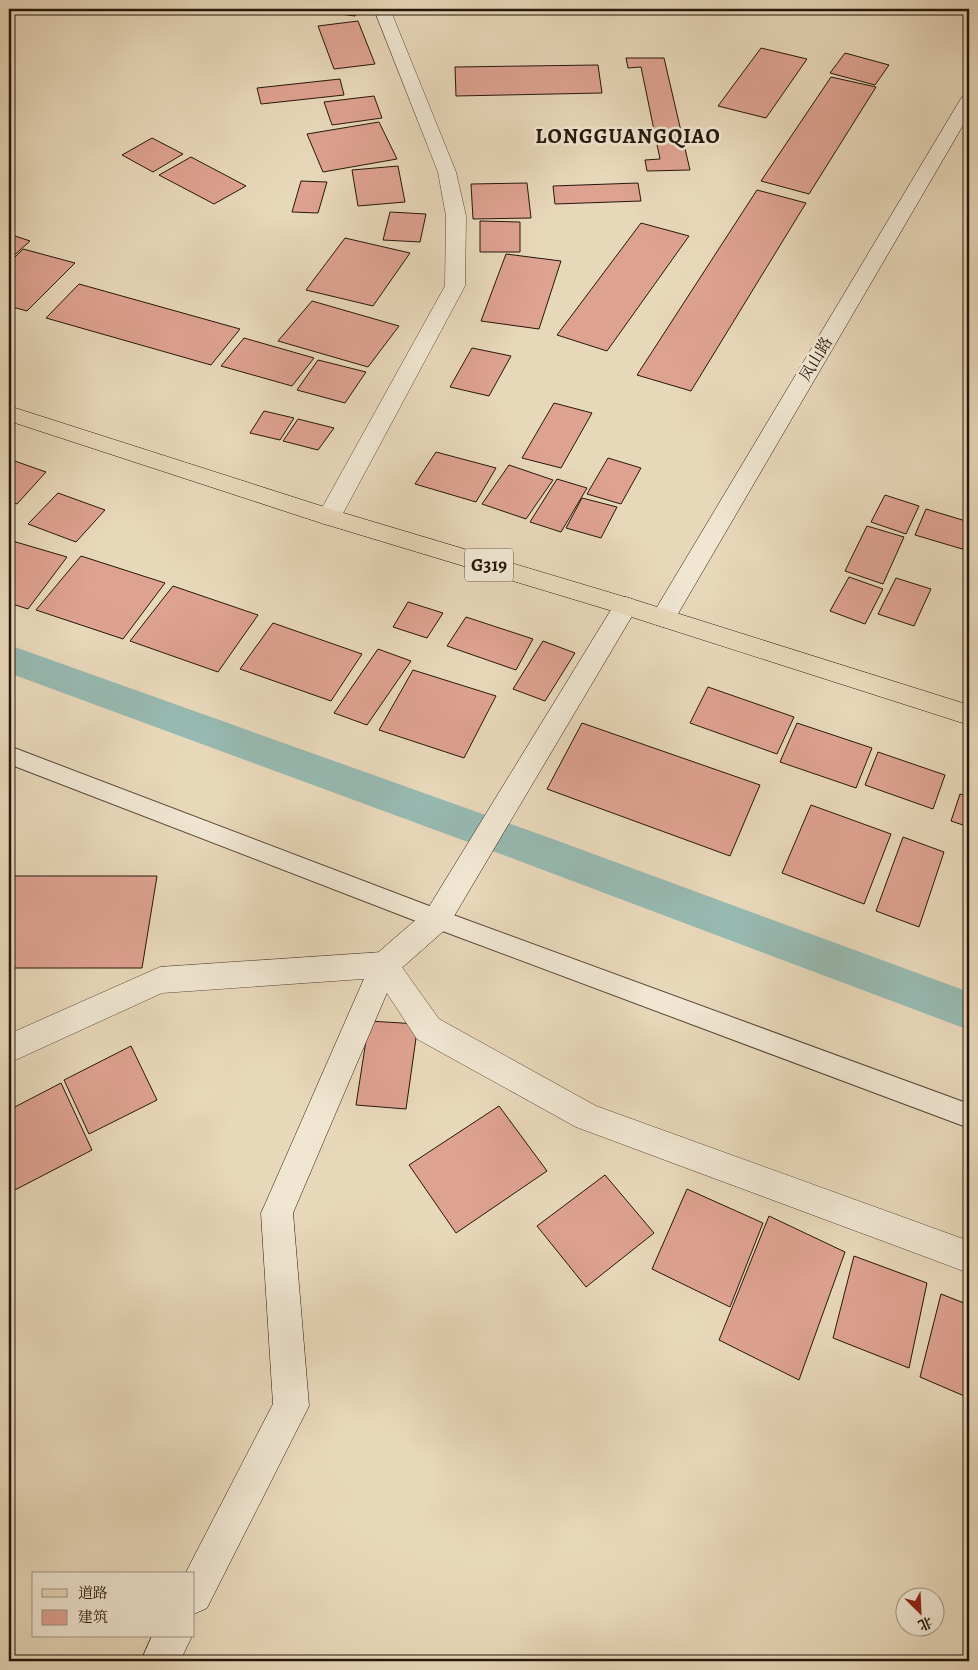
<svg xmlns="http://www.w3.org/2000/svg" width="978" height="1670" font-family="Alegreya,'Noto Serif SC',serif">
<rect width="100%" height="100%" fill="#e8d8ba"/>
<filter id="stains"><feTurbulence type="fractalNoise" baseFrequency=".004" numOctaves="4"/><feColorMatrix values="0 0 0 0 .2 0 0 0 0 .09 0 0 0 0 .02 0 0 0 .5 -.17"/></filter>
<radialGradient id="worn" r=".72"><stop offset=".6" stop-color="#630" stop-opacity="0"/><stop offset="1" stop-color="#630" stop-opacity=".3"/></radialGradient>
<g fill="none" stroke-linecap="round" stroke-linejoin="round">
<path fill="#97b9b1" fill-rule="evenodd" d="M 9,645 L 550,838 L 969,992 L 969,1030 L 522,862 L 9,673 Z"/>
</g>
<path fill="#dea291" stroke="#26160b" d="M 304,9 L 360,9 L 355,16 Z
M 358,21 L 375,64 L 334,69 L 318,26 Z
M 761,48 L 807,59 L 766,118 L 718,106 Z
M 845,53 L 889,65 L 875,85 L 830,73 Z
M 626,58 L 664,58 L 690,170 L 647,171 L 645,160 L 660,159 L 641,67 L 628,68 Z
M 598,65 L 602,93 L 456,96 L 455,67 Z
M 831,77 L 876,87 L 809,194 L 761,181 Z
M 340,79 L 344,95 L 261,104 L 257,88 Z
M 374,96 L 382,118 L 332,125 L 324,102 Z
M 379,122 L 397,159 L 323,172 L 307,134 Z
M 152,138 L 183,154 L 153,172 L 122,155 Z
M 191,157 L 246,186 L 214,204 L 159,175 Z
M 398,166 L 405,202 L 358,206 L 352,170 Z
M 301,181 L 327,182 L 318,213 L 292,212 Z
M 527,183 L 531,218 L 473,219 L 471,184 Z
M 638,183 L 641,201 L 555,204 L 553,186 Z
M 757,190 L 806,203 L 691,391 L 637,375 Z
M 390,212 L 426,214 L 420,242 L 383,240 Z
M 480,221 L 520,222 L 520,252 L 480,252 Z
M 641,223 L 689,236 L 607,351 L 557,335 Z
M 9,234 L 30,241 L 9,260 Z
M 345,238 L 410,253 L 373,306 L 306,290 Z
M 23,249 L 75,263 L 27,311 L 9,306 L 9,263 Z
M 506,254 L 561,261 L 539,329 L 481,321 Z
M 79,284 L 240,329 L 211,365 L 46,318 Z
M 312,301 L 399,326 L 368,367 L 278,341 Z
M 244,338 L 314,358 L 292,386 L 221,366 Z
M 472,348 L 511,356 L 489,396 L 450,387 Z
M 318,360 L 366,372 L 345,403 L 297,390 Z
M 554,403 L 592,413 L 561,468 L 522,458 Z
M 264,411 L 294,418 L 280,440 L 250,433 Z
M 298,419 L 334,428 L 318,450 L 283,441 Z
M 436,452 L 496,468 L 476,502 L 415,484 Z
M 608,458 L 641,468 L 621,504 L 587,494 Z
M 9,459 L 46,472 L 17,504 L 9,501 Z
M 509,465 L 553,480 L 526,519 L 482,504 Z
M 557,479 L 587,488 L 561,532 L 530,522 Z
M 58,493 L 105,510 L 76,542 L 28,524 Z
M 885,495 L 919,506 L 906,534 L 871,522 Z
M 582,498 L 617,507 L 601,538 L 566,528 Z
M 926,509 L 969,522 L 969,551 L 915,535 Z
M 867,526 L 904,537 L 883,584 L 845,571 Z
M 9,540 L 67,557 L 28,609 L 9,603 Z
M 81,556 L 165,583 L 123,639 L 36,610 Z
M 849,577 L 883,589 L 865,624 L 830,611 Z
M 896,578 L 931,589 L 914,626 L 878,614 Z
M 173,586 L 258,615 L 218,672 L 130,641 Z
M 408,602 L 443,613 L 427,638 L 393,627 Z
M 466,617 L 533,639 L 516,670 L 447,646 Z
M 273,623 L 362,654 L 331,701 L 240,669 Z
M 543,641 L 575,653 L 545,701 L 513,689 Z
M 378,649 L 411,661 L 367,725 L 334,713 Z
M 413,670 L 496,696 L 464,758 L 379,730 Z
M 708,687 L 794,717 L 777,754 L 690,723 Z
M 582,723 L 760,785 L 730,856 L 547,789 Z
M 797,723 L 872,748 L 856,788 L 780,762 Z
M 878,752 L 945,775 L 933,809 L 865,785 Z
M 960,794 L 969,797 L 969,827 L 951,821 Z
M 811,805 L 891,834 L 864,904 L 782,873 Z
M 903,837 L 944,852 L 919,927 L 876,911 Z
M 9,876 L 157,876 L 142,968 L 9,968 Z
M 369,1021 L 418,1024 L 406,1109 L 356,1105 Z
M 131,1046 L 157,1100 L 89,1134 L 64,1080 Z
M 61,1083 L 92,1150 L 11,1192 L 9,1187 L 9,1110 Z
M 499,1106 L 547,1171 L 456,1233 L 409,1165 Z
M 605,1175 L 654,1233 L 586,1287 L 537,1226 Z
M 687,1189 L 763,1223 L 730,1307 L 652,1269 Z
M 769,1216 L 845,1252 L 799,1380 L 719,1340 Z
M 854,1256 L 927,1283 L 909,1368 L 833,1338 Z
M 941,1294 L 969,1305 L 969,1398 L 920,1377 Z"/>
<g fill="none" stroke-linecap="round" stroke-linejoin="round">
<defs>
<path id="lane" d="M 9,746 L 445,912 L 969,1104 L 969,1128 L 429,926 L 9,764 Z"/>
<path id="street" d="M 374,9 L 390,9 L 456,172 L 466,216 L 465,286 L 341,517 L 337,523 L 329,525 L 321,523 L 317,517 L 445,286 L 446,216 L 438,172 Z
M 384,952 L 394,956 L 439,1019 L 596,1106 L 969,1241 L 969,1273 L 576,1127 L 417,1039 L 377,978 L 162,993 L 9,1063 L 9,1034 L 160,967 Z"/>
<path id="secondary" d="M 969,95 L 969,115 L 672,624 L 663,627 L 654,624 L 651,618 L 654,612 L 960,100 L 963,96 Z
M 626,597 L 635,600 L 638,606 L 447,928 L 395,974 L 293,1213 L 309,1406 L 207,1608 L 194,1614 L 194,1574 L 185,1574 L 273,1404 L 261,1213 L 266,1202 L 374,956 L 427,910 L 617,600 Z
M 152,1636 L 192,1636 L 180,1661 L 141,1661 Z"/>
<path id="primary" d="M 9,406 L 337,511 L 635,600 L 969,705 L 969,725 L 619,613 L 321,523 L 9,421 Z"/>
</defs>
<use href="#lane" stroke="#564637" stroke-width="2"/>
<use href="#street" stroke="#564637" stroke-width="1"/>
<use href="#secondary" stroke="#26160b" stroke-width="1"/>
<use href="#primary" stroke="#26160b" stroke-width="1"/>
<use href="#lane" fill="#f0e6d2" fill-rule="evenodd"/>
<use href="#street" fill="#f0e6d2" fill-rule="evenodd"/>
<use href="#secondary" fill="#f0e6d2" fill-rule="evenodd"/>
<use href="#primary" fill="#e8d8ba" fill-rule="evenodd"/>
</g>
<g text-anchor="middle" dominant-baseline="central" stroke-width="5" stroke-linejoin="round" paint-order="stroke">
<g font-size="16" fill="#26160b" stroke="#f0e6d2">
<text transform="translate(816 359) rotate(-59)">凤山路</text>
</g>
<rect fill="#f0e6d2" stroke="#635447" stroke-width="1" x="465" y="548.5" width="48" height="33" rx="4"/>
<g font-size="19" font-weight="bold" fill="#26160b">
<text x="489" y="565">G319</text>
</g>
<g font-size="21" font-weight="bold" letter-spacing="1" fill="#26160b" stroke="#f0e6d2">
<text x="628" y="136">LONGGUANGQIAO</text>
</g>
</g>
<rect width="978" height="1670" fill="none" stroke="#e8d8ba" stroke-width="30"/>
<rect x="10" y="10" width="958" height="1650" fill="none" stroke="#26160b" stroke-width="2.5"/>
<rect x="15" y="15" width="948" height="1640" fill="none" stroke="#26160b"/>
<rect x="32" y="1572" width="162" height="65" fill="#f0e6d2" stroke="#9f9382"/>
<rect x="42" y="1589" width="25" height="8" fill="#e8d8ba" stroke="#9f9382"/>
<text x="78" y="1598" font-size="15" fill="#26160b">道路</text>
<rect x="42" y="1610" width="25" height="15" fill="#dea291" stroke="#9f9382"/>
<text x="78" y="1622" font-size="15" fill="#26160b">建筑</text>
<g transform="translate(920 1612) rotate(156)"><circle r="24" fill="#f0e6d2" stroke="#9f9382"/>
<path d="M0-4L9 19L0 12L-9 19Z" fill="#8f2418"/>
<text y="-8" font-size="14" font-weight="bold" text-anchor="middle" fill="#26160b">北</text>
</g>
<rect width="100%" height="100%" filter="url(#stains)"/>
<rect width="100%" height="100%" fill="url(#worn)"/>
</svg>
